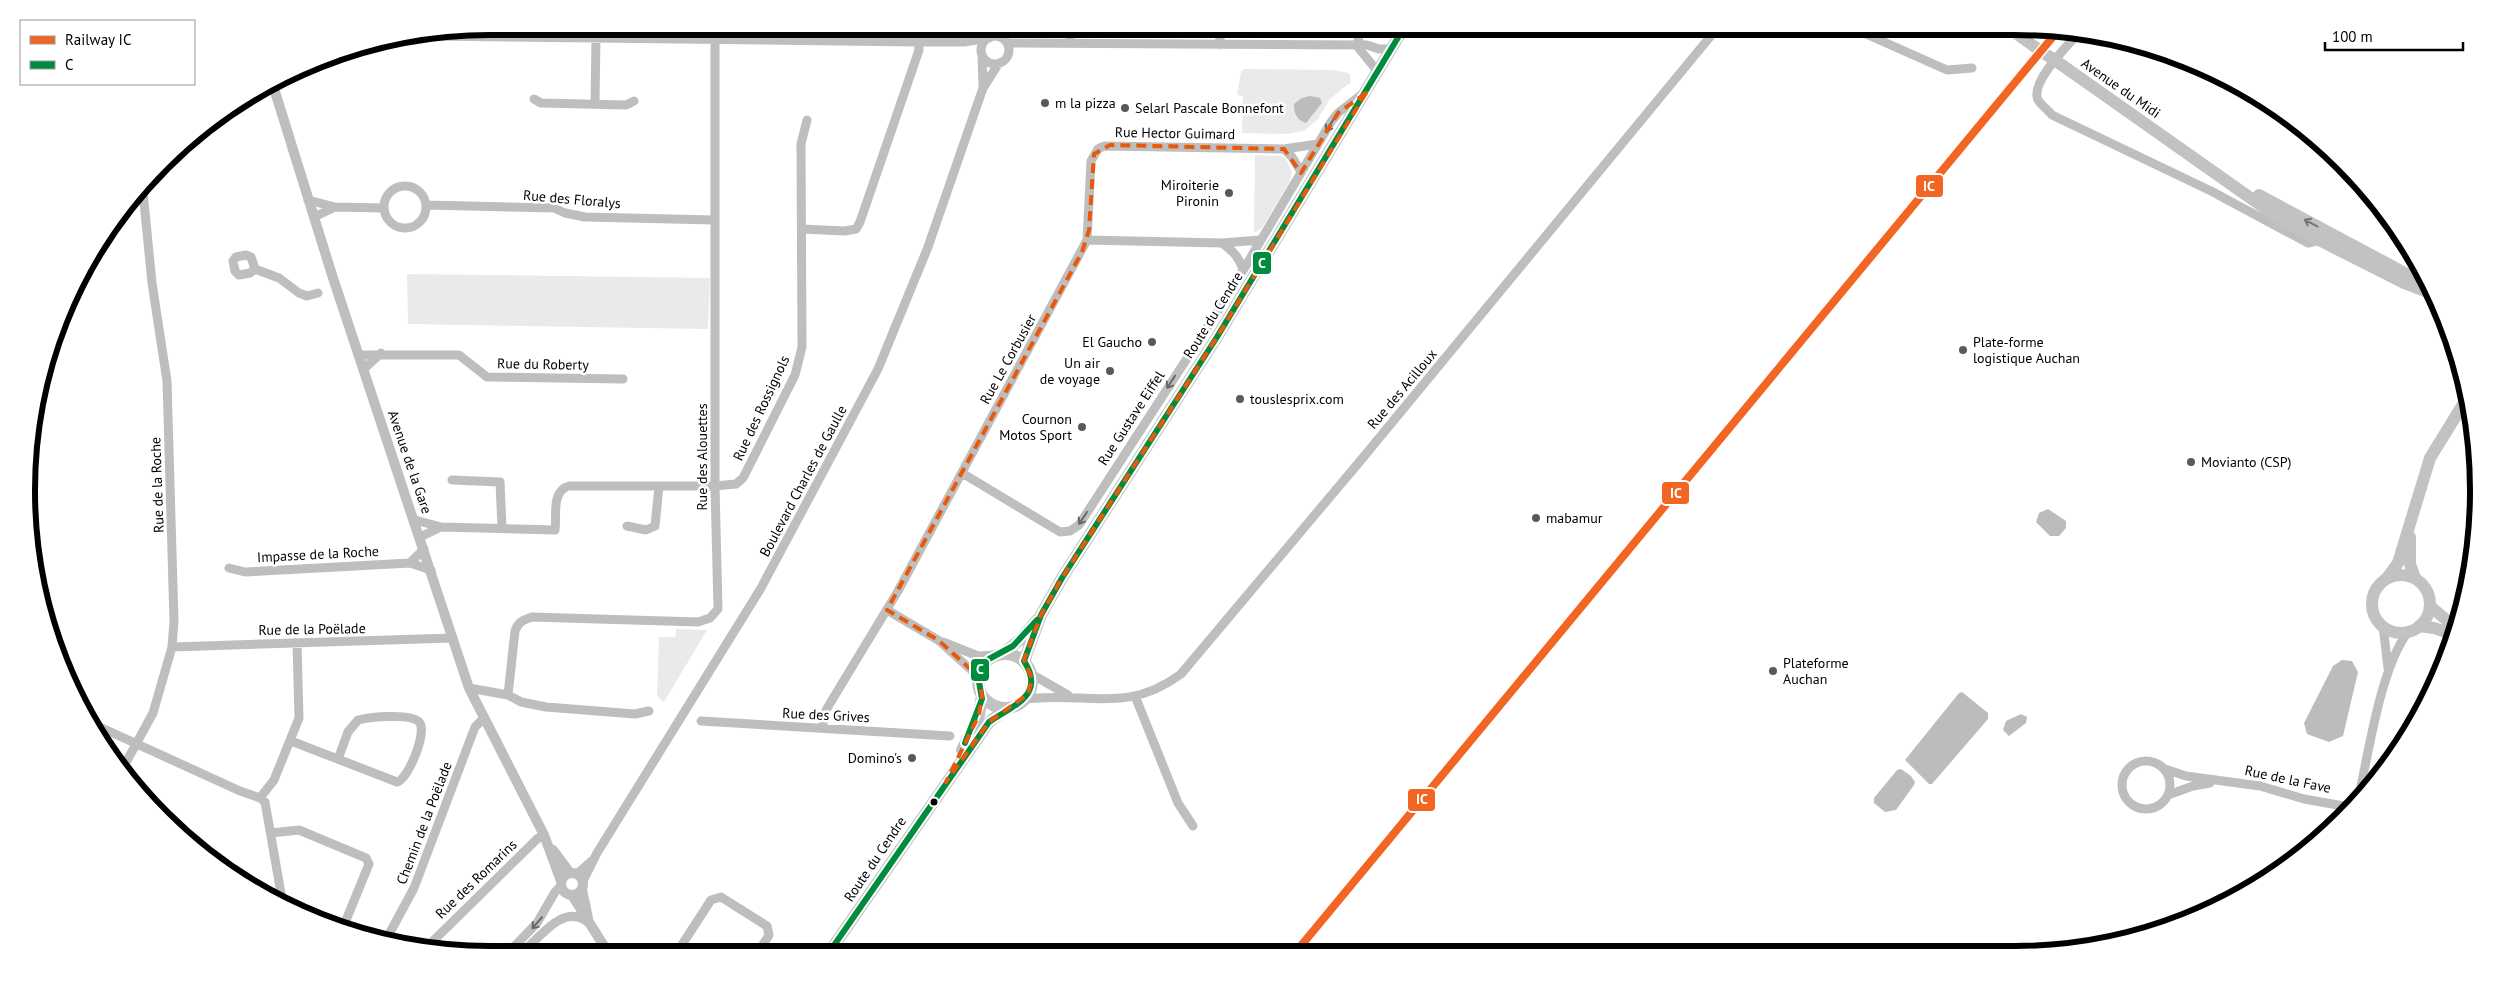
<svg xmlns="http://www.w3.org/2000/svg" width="2505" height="981" font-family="'PT Sans',sans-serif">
<rect width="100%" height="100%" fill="#fff"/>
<path fill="#eaeaea" d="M 1244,69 L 1333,70 L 1349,73 L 1351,82 L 1330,99 L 1317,120 L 1304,131 L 1287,134 L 1242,133 L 1243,96 L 1237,95 L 1241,72 Z
M 1255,155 L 1281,156 L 1286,159 L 1292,172 L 1290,181 L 1262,228 L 1254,233 Z
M 407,274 L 710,278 L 708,329 L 408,324 Z
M 676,629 L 707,630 L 664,702 L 657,696 L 659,637 L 675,637 Z"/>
<path fill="#bcbcbc" d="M 1310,96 L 1320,98 L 1322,103 L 1306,123 C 1298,121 1293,113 1294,104 L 1302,98 Z
M 2048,509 L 2066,521 L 2066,528 L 2059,536 L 2050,536 L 2036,522 L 2039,513 Z
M 2342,660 L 2352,661 L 2358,672 L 2343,736 L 2329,742 L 2307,734 L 2304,723 L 2333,666 Z
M 1962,692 L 1988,713 L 1988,719 L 1932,784 L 1929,784 L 1905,760 L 1959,693 Z
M 2021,714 L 2027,717 L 2026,723 L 2009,736 L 2003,730 L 2006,721 Z
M 1901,769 L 1911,776 L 1915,782 L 1914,785 L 1896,810 L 1885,812 L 1874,803 L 1874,798 L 1897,770 Z"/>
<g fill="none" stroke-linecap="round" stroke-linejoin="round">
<path stroke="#bebebe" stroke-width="9" d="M 509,26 L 509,37
M 1848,26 L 1947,70 L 1972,68
M 431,36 L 917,42 L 964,42 L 989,38
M 995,36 L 1002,26
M 2076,36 C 2065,48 2030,83 2038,100 C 2041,105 2048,110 2052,115 L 2211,191 L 2308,243 L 2321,240
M981 50a14 14 0 1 1 28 0a14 14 0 1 1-28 0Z
M 1007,43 L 1367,45 L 1379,49 L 1391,49
M 1069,43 L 1074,26
M 1220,45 L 1220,26
M 1357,46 L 1378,72
M 1357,46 L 1361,26
M 982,56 L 983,85
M 534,99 L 541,103 L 626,105 L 634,101
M 595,104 L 596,38
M 1284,149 L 1292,157 L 1301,172
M384 207a21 21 0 1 1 42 0a21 21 0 1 1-42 0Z
M 308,200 L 335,207 L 383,208
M 426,205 L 554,208 L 565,213 L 585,217 L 715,220
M 314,217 L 335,207
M 802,229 L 845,231 L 856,229 L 860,222 L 919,50 L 917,26
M 1087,240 L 1091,161 L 1098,149 L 1104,146 L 1284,149 L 1318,144
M 1222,243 C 1233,251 1239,257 1243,270
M 246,255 L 251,257 L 255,269 L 250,273 L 239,275 L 235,271 L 233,261 L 236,257 Z
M 255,269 L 279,278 L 299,293 L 307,296 L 318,293
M 359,355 L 459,355 L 487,377 L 623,379
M 364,369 L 381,353
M 962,473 L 1060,532 L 1070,531 L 1079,525 L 1232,289 L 1331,122 L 1338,113 L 1361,95
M 452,480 L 500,482 L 502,528
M 415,520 L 441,527 L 555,530 C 557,515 551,491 569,486 L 715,486 L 736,484 L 743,478 L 795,375 L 802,347 L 801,144 L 807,120
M 627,526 L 646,530 L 655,526 L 659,486
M 420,537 L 441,527
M 410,563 L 424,549
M 229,568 L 245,572 L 410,563 L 431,570
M 887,610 L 938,640 L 978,676
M 2383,626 L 2388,668
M 943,642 L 978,656 L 995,655
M 172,647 L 452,638
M 1031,674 L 1068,695
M 469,688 L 508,695 L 521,702 L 546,707 L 635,714 L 649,711
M 508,695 L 515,631 C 518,622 523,620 532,617 L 698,622 L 710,618 L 718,609 L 715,486 L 715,26
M 1135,696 L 1178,803 L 1193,826
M 1025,699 C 1086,691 1126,715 1181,674 L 1361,460 L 1719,26
M 701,721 L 950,736
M 91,723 L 240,791 L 260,798 L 265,802 L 282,899
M 822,728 L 826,710 L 898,591 L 1087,240 L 1222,243 L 1260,240
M 291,741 L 397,782 C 408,780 428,731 419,722 C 411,713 370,717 358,720 L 348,732 L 338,759
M2122 785a24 24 0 1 1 48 0a24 24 0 1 1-48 0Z
M 123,768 L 153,713 L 172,647 L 174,621 L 167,381 L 152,283 L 143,192
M 2165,769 L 2186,776 L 2260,786 L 2304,799 L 2349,807
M 2168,795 L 2193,786 L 2210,783
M 2359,796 C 2369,750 2381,667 2408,632
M 260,798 L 274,780 L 299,718 L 297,643
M 271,833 L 299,830 L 366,858 L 369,864 L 342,930
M 577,874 L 593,860
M 583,881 L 597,853 L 761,588 L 878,369 L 928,247 L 983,88 L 999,63
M 387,938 L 414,888 L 475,727 L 484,718
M 429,945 L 537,839 L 544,835
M 676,954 L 711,900 L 721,897 L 767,926 L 769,935 L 757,954
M 506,955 L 537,923 L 555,892 L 561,886
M 519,955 C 540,939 563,901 589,923"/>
<path stroke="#bebebe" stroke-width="10" d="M 272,82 L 333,278 L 469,688 L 544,835 L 561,881
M 553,850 L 570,873
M561 884a11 11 0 1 1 22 0a11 11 0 1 1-22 0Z
M 582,890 L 588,918
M 572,895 L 609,954"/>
<path stroke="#c2c2c2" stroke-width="12" d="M 2006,26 L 2035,47
M 2059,63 L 2276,216 L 2319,240 L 2404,283 L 2435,295
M 2259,195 L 2429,286
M 2410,537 L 2410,564 L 2415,578
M2372 604a29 29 0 1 1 58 0a29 29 0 1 1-58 0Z
M 2387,578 L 2398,563 L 2430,458 L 2467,398
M 2430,606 L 2457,629
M 2419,626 L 2434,628 L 2455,635
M 1003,653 L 1020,640 L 1037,620
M978 681a27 27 0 1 1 54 0a27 27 0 1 1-54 0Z
M 1024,661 L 1041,615 L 1062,578 L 1217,337 L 1405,26
M 962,750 L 979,715 L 982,696
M 828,954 L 989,722 L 1008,708"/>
<path stroke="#c2c2c2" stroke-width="12" d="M 2035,47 L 2059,63"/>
<defs>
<path id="bus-1" d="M 965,743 L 982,699 L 978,676 L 981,666 L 989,659 L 1013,646 L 1037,620
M 828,954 L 989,722 C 1014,705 1046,695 1024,661 L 1041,615 L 1062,578 L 1217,337 L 1405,26"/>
</defs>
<use href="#bus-1" stroke="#fff" stroke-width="10"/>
<use href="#bus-1" stroke="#008c3c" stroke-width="6"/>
<defs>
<path id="rail-1" d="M 1295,953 L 2056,33"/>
</defs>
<use href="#rail-1" stroke="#fff" stroke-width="11"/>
<use href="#rail-1" stroke="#f26522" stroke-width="8"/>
</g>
<defs><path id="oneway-shaft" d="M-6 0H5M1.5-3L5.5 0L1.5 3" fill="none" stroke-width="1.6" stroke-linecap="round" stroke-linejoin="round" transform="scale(1.25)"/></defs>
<g stroke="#686868">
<use href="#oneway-shaft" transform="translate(1330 125) rotate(122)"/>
<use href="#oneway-shaft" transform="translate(1171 382) rotate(123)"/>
<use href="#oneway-shaft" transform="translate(1083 518) rotate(124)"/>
<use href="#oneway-shaft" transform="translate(537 923) rotate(131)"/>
</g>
<use stroke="#747474" href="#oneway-shaft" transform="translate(2311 223) rotate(-152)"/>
<path fill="none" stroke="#e8590c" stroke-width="4" stroke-dasharray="10 6" stroke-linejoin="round" d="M 1366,93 L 1217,337 L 1062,578 L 1041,615 L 1024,660 L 1032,679 L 1028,694 L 989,722 L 946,782 L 979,715 L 982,696 L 978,676 L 938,640 L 887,610 L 1082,252 L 1089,230 L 1094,154 L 1110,145 L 1284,149 L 1301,173 L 1338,113 Z"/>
<g fill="#595959" stroke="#fff" stroke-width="2">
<circle cx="1045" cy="103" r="5"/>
<circle cx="1125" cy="108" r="5"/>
<circle cx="1229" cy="193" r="5"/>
<circle cx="1152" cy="342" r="5"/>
<circle cx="1963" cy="350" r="5"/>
<circle cx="1110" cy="371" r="5"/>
<circle cx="1240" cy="399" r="5"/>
<circle cx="1082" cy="427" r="5"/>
<circle cx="2191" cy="462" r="5"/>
<circle cx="1536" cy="518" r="5"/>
<circle cx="1773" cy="671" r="5"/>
<circle cx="912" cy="758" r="5"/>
</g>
<circle fill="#000" stroke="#fff" stroke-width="2" cx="934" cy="802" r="4.5"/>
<g text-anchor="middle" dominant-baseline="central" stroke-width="5" stroke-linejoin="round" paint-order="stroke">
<g font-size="14" fill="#000" stroke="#fff">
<text transform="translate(2121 88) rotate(35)">Avenue du Midi</text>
<text transform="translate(1175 133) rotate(1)">Rue Hector Guimard</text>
<text transform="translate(572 199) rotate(5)">Rue des Floralys</text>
<text transform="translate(1213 315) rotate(-58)">Route du Cendre</text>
<text transform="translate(1008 359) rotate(-61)">Rue Le Corbusier</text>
<text transform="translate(543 364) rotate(1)">Rue du Roberty</text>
<text transform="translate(1402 389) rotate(-50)">Rue des Acilloux</text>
<text transform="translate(761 408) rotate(-65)">Rue des Rossignols</text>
<text transform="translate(1131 418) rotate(-57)">Rue Gustave Eiffel</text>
<text transform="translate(702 457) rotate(-90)">Rue des Alouettes</text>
<text transform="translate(410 462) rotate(71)">Avenue de la Gare</text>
<text transform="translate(803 481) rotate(-62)">Boulevard Charles de Gaulle</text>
<text transform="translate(157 485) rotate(-92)">Rue de la Roche</text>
<text transform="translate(318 554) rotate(-3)">Impasse de la Roche</text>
<text transform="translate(312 629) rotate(-1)">Rue de la Poëlade</text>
<text transform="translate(826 715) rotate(3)">Rue des Grives</text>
<text transform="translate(2288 779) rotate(12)">Rue de la Fave</text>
<text transform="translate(424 823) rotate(-69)">Chemin de la Poëlade</text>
<text transform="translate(875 859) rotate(-56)">Route du Cendre</text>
<text transform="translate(476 879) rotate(-44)">Rue des Romarins</text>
</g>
<g font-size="14" fill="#000" stroke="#fff" text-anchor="start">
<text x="1055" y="103">m la pizza</text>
<text x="1135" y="108">Selarl Pascale Bonnefont</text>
<text x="1219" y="185" text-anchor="end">Miroiterie<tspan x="1219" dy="16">Pironin</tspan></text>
<text x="1142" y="342" text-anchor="end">El Gaucho</text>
<text x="1973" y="342">Plate-forme<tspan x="1973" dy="16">logistique Auchan</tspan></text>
<text x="1100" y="363" text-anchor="end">Un air<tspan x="1100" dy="16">de voyage</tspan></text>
<text x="1250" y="399">touslesprix.com</text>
<text x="1072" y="419" text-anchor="end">Cournon<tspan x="1072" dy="16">Motos Sport</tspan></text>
<text x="2201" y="462">Movianto (CSP)</text>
<text x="1546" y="518">mabamur</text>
<text x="1783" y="663">Plateforme<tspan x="1783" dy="16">Auchan</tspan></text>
<text x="902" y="758" text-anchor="end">Domino's</text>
</g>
</g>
<path d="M0 0H2505V981H0ZM490 35H2015A455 455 0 0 1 2470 490V491A455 455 0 0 1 2015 946H490A455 455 0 0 1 35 491V490A455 455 0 0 1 490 35Z" fill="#fff" fill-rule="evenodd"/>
<path fill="none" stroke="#000" stroke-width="6" d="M490 35H2015A455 455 0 0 1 2470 490V491A455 455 0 0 1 2015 946H490A455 455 0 0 1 35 491V490A455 455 0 0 1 490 35Z"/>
<g stroke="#fff" stroke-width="2">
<rect x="1915" y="174" width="29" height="24" rx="5" fill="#f26522"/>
<rect x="1252" y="251" width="20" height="24" rx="5" fill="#008c3c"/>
<rect x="1661" y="481" width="29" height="24" rx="5" fill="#f26522"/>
<rect x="970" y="658" width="20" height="24" rx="5" fill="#008c3c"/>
<rect x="1407" y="788" width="29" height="24" rx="5" fill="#f26522"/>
</g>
<g font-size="14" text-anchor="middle" font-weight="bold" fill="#fff">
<text x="1929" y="191">IC</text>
<text x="1262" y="268">C</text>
<text x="1676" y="498">IC</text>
<text x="980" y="674">C</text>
<text x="1422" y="804">IC</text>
</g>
<rect x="20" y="20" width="175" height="65" fill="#ffffff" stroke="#999999"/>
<rect x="30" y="36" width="25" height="8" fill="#f26522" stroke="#999999"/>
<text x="65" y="45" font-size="15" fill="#000000">Railway IC</text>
<rect x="30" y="61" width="25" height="8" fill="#008c3c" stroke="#999999"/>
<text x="65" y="70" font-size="15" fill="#000000">C</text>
<path d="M2325 42v8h138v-8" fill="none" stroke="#000000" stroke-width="2.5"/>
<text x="2332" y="42" font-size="15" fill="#000000" stroke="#ffffff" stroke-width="4" paint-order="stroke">100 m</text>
</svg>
